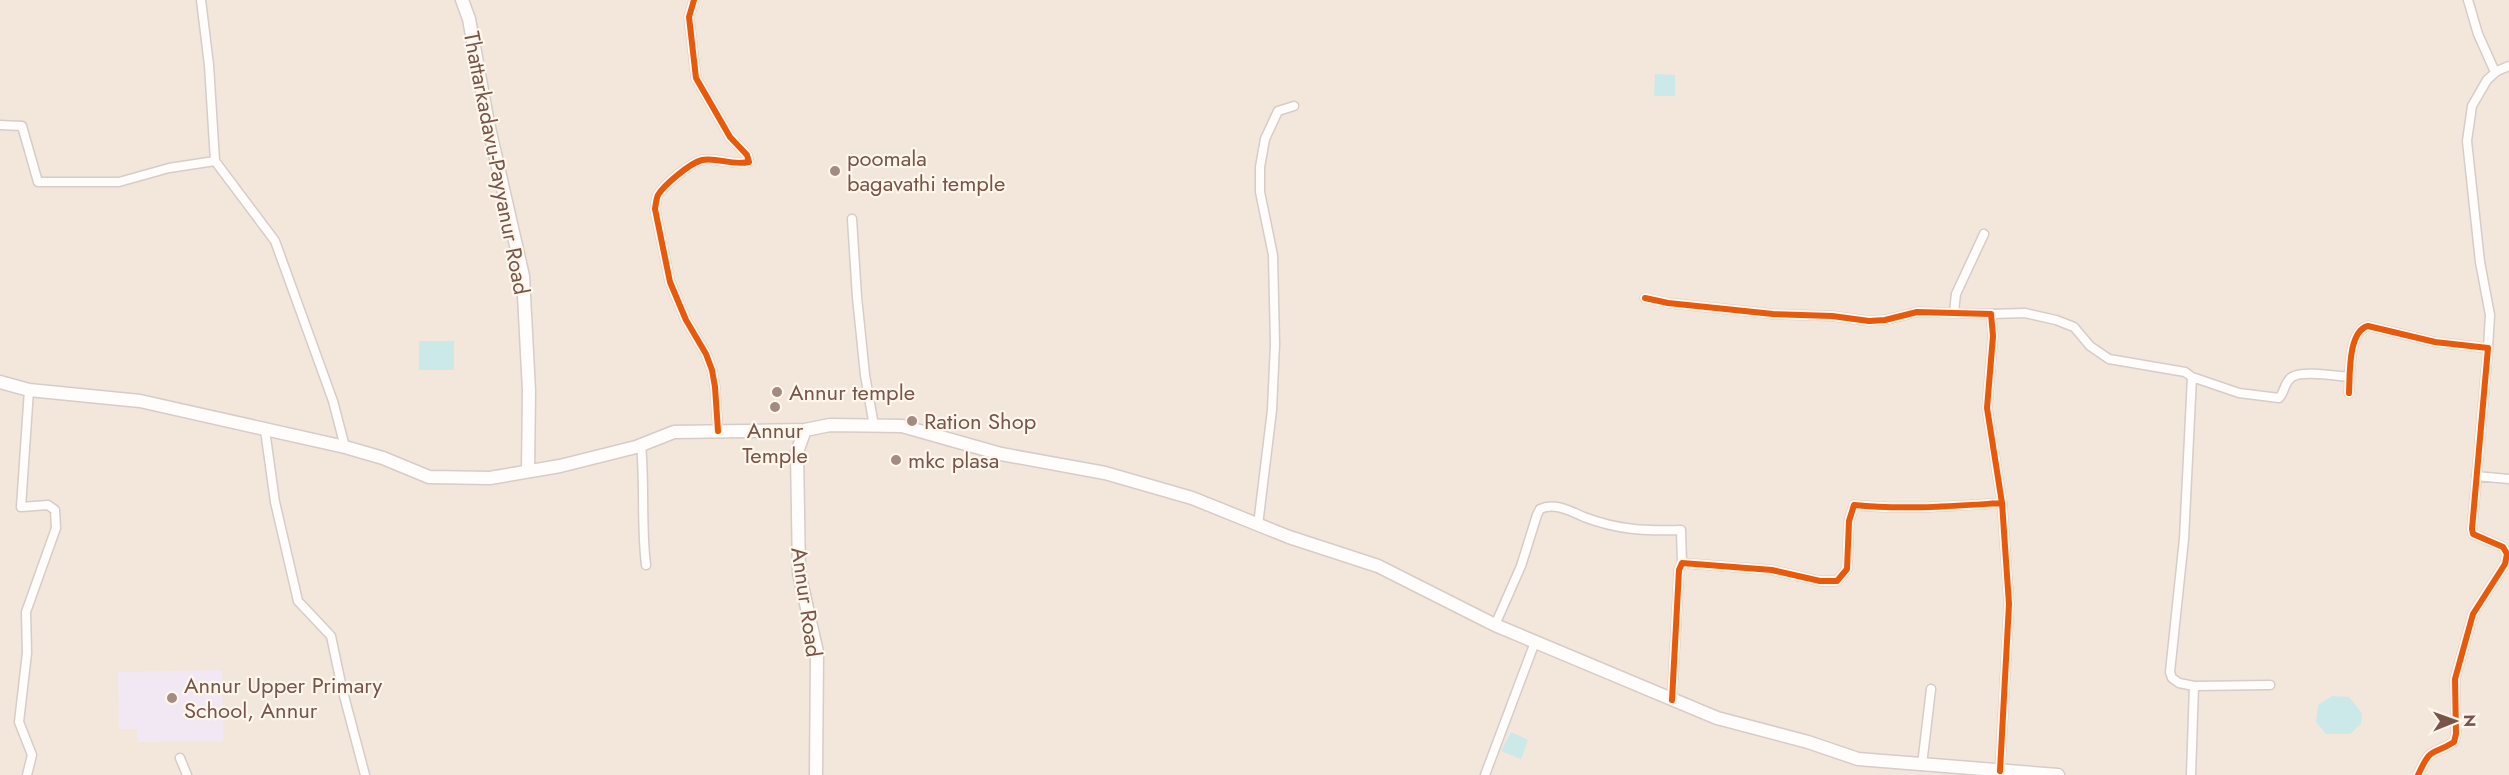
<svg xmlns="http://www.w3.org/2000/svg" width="2509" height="775" font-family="Jost,sans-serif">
<rect width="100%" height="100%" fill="#f7f1eb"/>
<path fill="#f3e6db" d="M 0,0 L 2509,0 L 2509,775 L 0,775 Z"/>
<path fill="#f2e8f3" d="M 222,670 L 223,741 L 138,742 L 137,729 L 119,729 L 118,672 Z"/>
<path fill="#cbe9e9" d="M 1655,74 L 1675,75 L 1675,96 L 1654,96 Z
M 419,341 L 454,341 L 454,370 L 419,370 Z
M 2332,696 L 2349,697 L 2362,713 L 2361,724 L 2350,734 L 2326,734 L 2316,722 L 2318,705 Z
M 1511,732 L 1528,740 L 1521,759 L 1501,751 Z"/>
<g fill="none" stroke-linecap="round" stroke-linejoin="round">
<defs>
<path id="street" d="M 201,0 L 209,65 L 215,161 L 275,241 L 333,401 L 345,447
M 694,0 L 689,17 L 696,78 L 730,137 L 747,155 L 749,162 C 731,166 718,157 702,160 C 690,163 664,185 658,195 C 656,199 656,204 655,209 L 670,282 L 686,320 L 706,354 L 712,370 L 715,387 L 718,431
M 2468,0 L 2478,34 L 2495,72
M 0,125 L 22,126 L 38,182 L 119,182 L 169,168 L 215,161
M 852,219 L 857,297 L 865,375 L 874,426
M 1645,298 L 1668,303 L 1773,314 L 1832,316 L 1869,321 L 1885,320 L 1917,312 L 1991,314 L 1993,336 L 1987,408 L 2002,503 L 2009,604 L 2000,771
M 1954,312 L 1956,294 L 1984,234
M 1991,314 L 2025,313 L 2056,320 L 2074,327 L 2090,346 L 2109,359 L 2185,372 L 2192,377 L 2184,539 L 2170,672 L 2172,678 L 2179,683 L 2194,686
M 2488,348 L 2490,315 L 2480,262 L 2467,141 L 2472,106 L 2487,80 L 2497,71 L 2509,66
M 2192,377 L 2239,393 L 2279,398 C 2285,392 2284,382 2292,377 C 2302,370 2337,376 2350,377
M 2349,393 C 2350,374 2348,331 2368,326 L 2435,342 L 2488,348 L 2472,529 L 2473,534 L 2503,547 L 2507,554 L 2505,564 L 2473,614 L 2455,679 L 2456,734 L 2454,742 C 2430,757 2432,745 2418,775
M 265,430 L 275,502 L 298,601 L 331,636 L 342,688 L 365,775
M 641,445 C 645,485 641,525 646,565
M 2476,476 L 2509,479
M 1258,525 L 1272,410 L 1275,344 L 1273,255 L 1260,192 L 1260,167 L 1265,139 L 1278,111 L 1294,106
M 1495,625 L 1521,566 L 1537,515 L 1540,509 C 1555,502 1570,511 1584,517 C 1618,530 1645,531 1681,530 L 1682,563
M 1672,700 L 1679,570 L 1682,563 L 1772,570 L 1820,581 L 1837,581 L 1847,569 L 1849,521 L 1854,505 C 1903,510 1953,506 2002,503
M 180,758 L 187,775
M 1922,765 L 1931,689
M 27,775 L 32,755 L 19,722 L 27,653 L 26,612 L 56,528 L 55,510 L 48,505 L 21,507 L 29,390
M 1485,775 L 1535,642
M 2191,775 L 2194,686 L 2270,685"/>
<path id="secondary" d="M 462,0 L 469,19 L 488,123 L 523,276 L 529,391 L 528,471
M 0,382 L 29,390 L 140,401 L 345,447 L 383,458 L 429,477 L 490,478 L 560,466 L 636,447 L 674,432 L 805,430 L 830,425 L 902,426 L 1001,454 L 1105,473 L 1192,498 L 1289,537 L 1378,566 L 1495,625 L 1717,718 L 1808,742 L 1858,759 L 2058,775
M 805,430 L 797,452 L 799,573 L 817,652 L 816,775"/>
</defs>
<use href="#street" stroke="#d6ccc8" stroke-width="11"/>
<use href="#secondary" stroke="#d7ccc7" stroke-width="15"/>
<use href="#street" stroke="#fefdfc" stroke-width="8"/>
<use href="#secondary" stroke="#fefdfc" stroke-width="12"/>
<defs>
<path id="cycleway" d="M 694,0 L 689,17 L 696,78 L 730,137 L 747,155 L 749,162 C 731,166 718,157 702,160 C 690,163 664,185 658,195 C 656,199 656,204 655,209 L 670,282 L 686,320 L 706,354 L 712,370 L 715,387 L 718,431
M 1645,298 L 1668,303 L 1773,314 L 1832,316 L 1869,321 L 1885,320 L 1917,312 L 1991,314 L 1993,336 L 1987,408 L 2002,503 L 2009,604 L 2000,771
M 2349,393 C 2350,374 2348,331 2368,326 L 2435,342 L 2488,348 L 2472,529 L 2473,534 L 2503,547 L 2507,554 L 2505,564 L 2473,614 L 2455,679 L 2456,734 L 2454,742 C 2430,757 2432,745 2418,775
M 1672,700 L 1679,570 L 1682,563 L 1772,570 L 1820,581 L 1837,581 L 1847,569 L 1849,521 L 1854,505 C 1903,510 1953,506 2002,503"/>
</defs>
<use href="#cycleway" stroke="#fff6ec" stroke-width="10"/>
<use href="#cycleway" stroke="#e8590c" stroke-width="6"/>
</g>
<g fill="#a48b82" stroke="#fff6ec" stroke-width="2">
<circle cx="835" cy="171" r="6"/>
<circle cx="777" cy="392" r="6"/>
<circle cx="775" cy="407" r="6"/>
<circle cx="912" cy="421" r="6"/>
<circle cx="896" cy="460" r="6"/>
<circle cx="172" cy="698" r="6"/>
</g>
<g text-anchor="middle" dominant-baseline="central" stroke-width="4.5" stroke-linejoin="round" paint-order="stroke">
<g font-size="22" fill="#785449" stroke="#fff6ec" text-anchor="start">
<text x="847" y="158">poomala<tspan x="847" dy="25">bagavathi temple</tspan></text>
<text x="789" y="392">Annur temple</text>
<text x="924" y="421">Ration Shop</text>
<text x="775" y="430" text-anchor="middle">Annur<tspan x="775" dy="25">Temple</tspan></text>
<text x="908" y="460">mkc plasa</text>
<text x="184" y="685">Annur Upper Primary<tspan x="184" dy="25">School, Annur</tspan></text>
</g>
<g font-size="22" fill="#785449" stroke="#fff6ec">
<text transform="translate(497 163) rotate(79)">Thattarkadavu-Payyanur Road</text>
<text transform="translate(807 602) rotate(82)">Annur Road</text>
</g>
</g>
<g transform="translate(2455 721) rotate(89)" stroke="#fff6ec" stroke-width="4.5" paint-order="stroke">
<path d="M0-4.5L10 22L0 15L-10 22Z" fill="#785449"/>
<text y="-9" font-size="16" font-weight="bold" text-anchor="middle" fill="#785449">N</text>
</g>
</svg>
